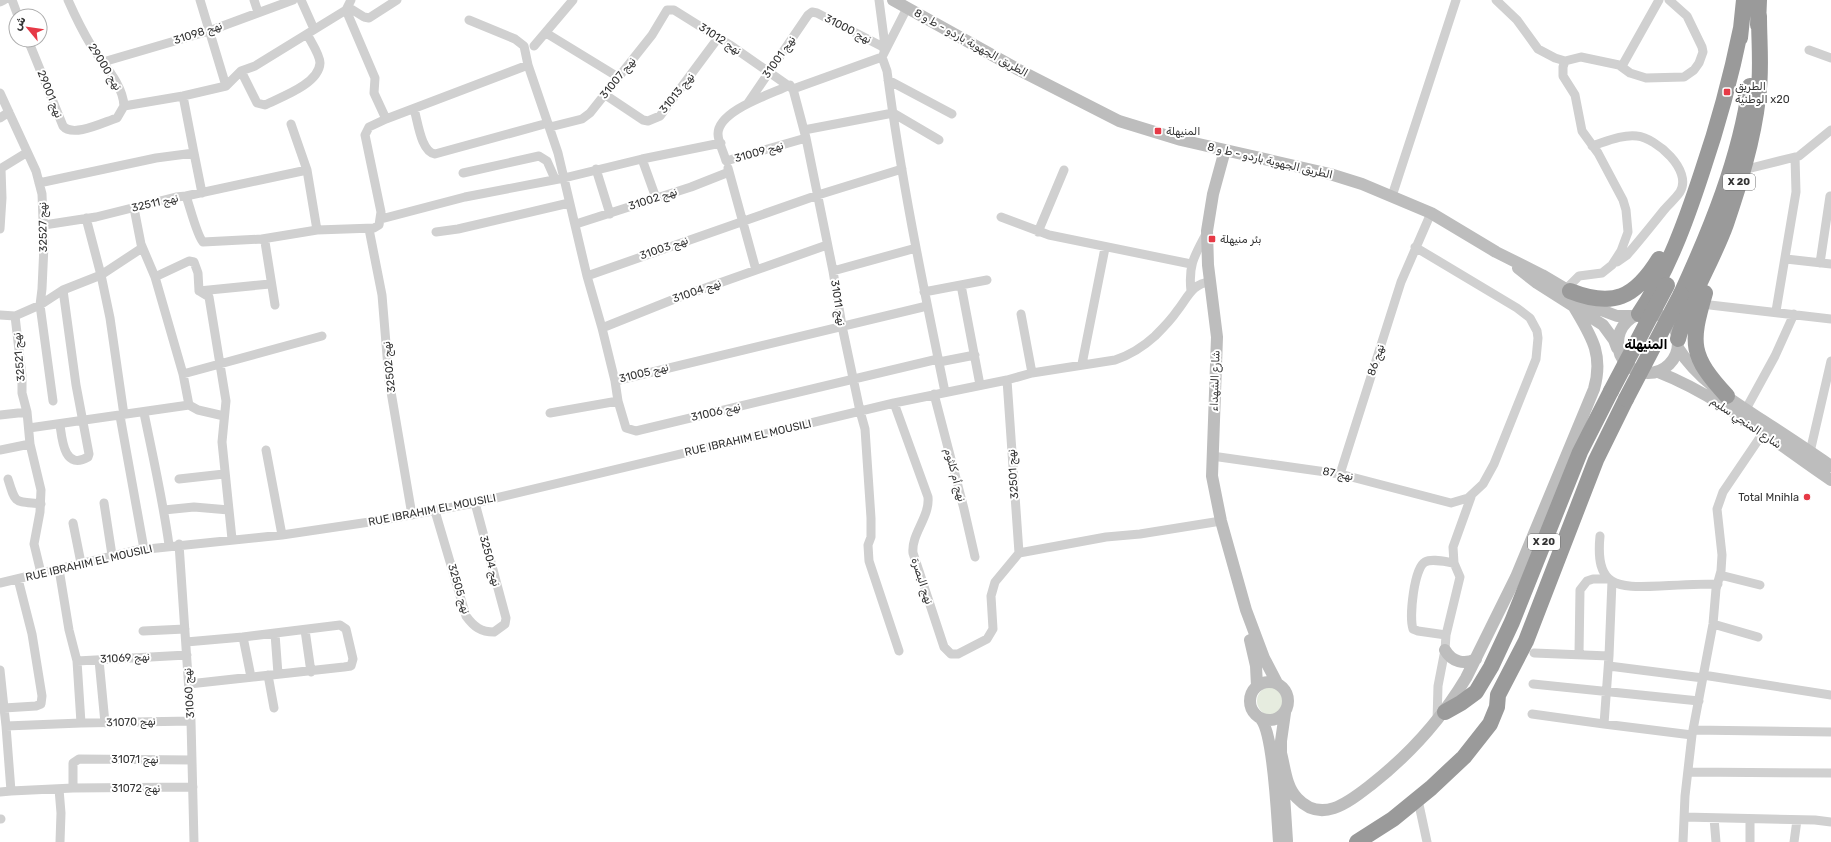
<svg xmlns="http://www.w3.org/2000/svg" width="1831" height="842" font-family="Rubik,Vazirmatn,sans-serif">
<rect width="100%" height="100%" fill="#fff"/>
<path fill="#e6ecdf" d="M1257 701a14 14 0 1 1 28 0a14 14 0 1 1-28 0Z"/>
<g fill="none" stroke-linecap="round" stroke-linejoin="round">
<path stroke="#d0d0d0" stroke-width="9" d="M 12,0 L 18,16
M 68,0 C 75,16 83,32 92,47 C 103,64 123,84 124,106 L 183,96 L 226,86 L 241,71 L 255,66 L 346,10 L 351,0
M 200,0 L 226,86
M 254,0 L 258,12
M 301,0 L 314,29
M 879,0 L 884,38 L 884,51
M 1496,0 L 1517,20 L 1538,49 L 1555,58 L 1565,61 L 1581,57 L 1619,65 L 1630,73 L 1646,78 L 1684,77 L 1694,70 L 1699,63 L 1703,52 L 1702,47 L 1687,16 L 1669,0
M 0,2 L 4,0
M 348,7 L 364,17 L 369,18 L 397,0
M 346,10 L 375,78 L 374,93 L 386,119
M 469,20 L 515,39 L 524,46 L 528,65 L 558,153 L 587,276 L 602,328 L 615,381 L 618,401 L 626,428 L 636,431 L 938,359
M 546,33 L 618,77
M 28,40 L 63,126 C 73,138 104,122 117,118 L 124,106
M 534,46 L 573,0
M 1809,50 L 1831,58
M 882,57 L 887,71 C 901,179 923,285 945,392
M 1565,61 L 1563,67 L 1563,76 L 1575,95 L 1582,131 L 1598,153 L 1623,200 L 1626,210 L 1628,232 L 1621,251 L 1612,265 L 1602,273 L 1579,276 L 1566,289
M 103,62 L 209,31 L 293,0
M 1622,66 L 1659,0
M 241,71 L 257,103 L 265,105 C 281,97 319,84 320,63 C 320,55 311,42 307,34
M 888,80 L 952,114
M 790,85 C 772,94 718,110 718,134 C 718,142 724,153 726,161 L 806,138
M 793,89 L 882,57 L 907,8
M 0,93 L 36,171 L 42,194 L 44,245 L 42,289 L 40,305 L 53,401
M 604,94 L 643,120 L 648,121 L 660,116 L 718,38
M 183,96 L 194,153
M 748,103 L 808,15 L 812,12 L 817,13 L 885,48
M 414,109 C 418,122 421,152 435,154 L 548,123
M 0,118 L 9,112
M 291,124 L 307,170 L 317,230 L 374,228 L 379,225 L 381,212 L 365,135 L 369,127 L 386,119 L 528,65
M 550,127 L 582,119 L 590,113 L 652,35 L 667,10 L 674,10 L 730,45 L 793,89 L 806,138 L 833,271 L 842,326 L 860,411 L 865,429 L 871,518 L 871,537 L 868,545 L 869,561 L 899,651
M 804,130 L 893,113 L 939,140
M 1592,146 C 1605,142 1623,134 1637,136 C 1656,138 1693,170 1680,192 C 1676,198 1669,204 1664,210 C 1652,225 1640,240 1627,255 L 1617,262
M 642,159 L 656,198
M 728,168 L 756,270
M 0,169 L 26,153
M 596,169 L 610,214
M 1743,170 L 1799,156 L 1831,130
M 463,173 L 539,156 L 547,161 L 555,179
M 39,183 L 156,158 L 194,153 L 202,193
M 186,196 L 307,170
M 1392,196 L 1456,0
M 134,208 L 141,244 L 155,277 L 183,374 L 189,405
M 1001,217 L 1049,235 L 1191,264
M 86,218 L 101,275 L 142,248
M 381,219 L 465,197 L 564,178 L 642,159 L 721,143
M 576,224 L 691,187 L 729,172
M 44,225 L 96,217 L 176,197 L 186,196 C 190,207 197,236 203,242 L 262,239 L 265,242 L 275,305
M 0,229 L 2,198 L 1,169
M 369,229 L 382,295 L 389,380 L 412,515
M 436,232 L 458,229 L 569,203
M 1038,232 L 1064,170
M 262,239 L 317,230
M 1786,259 L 1831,264
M 1820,263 L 1830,196
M 833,271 L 916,248
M 587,276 L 818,195 L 902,169
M 155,277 L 189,261 L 194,262 L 198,273 L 199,291
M 961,285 L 980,385
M 199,291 L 209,297 L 226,401 L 222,442 L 232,539
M 199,291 L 270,284
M 1191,291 C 1188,264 1195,255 1207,232
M 924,292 L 987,280
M 1710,305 L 1831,319
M 1776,311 L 1796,192 L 1795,157
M 1021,314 L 1032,373
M 0,315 L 15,316 L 22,376 L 22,393 L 27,412
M 15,316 L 40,305 L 63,290 L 101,275 L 110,318 L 124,415
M 602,328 L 677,298 L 827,245
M 939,362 L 975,355
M 1082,364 L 1105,248
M 183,374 L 322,336
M 1007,380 L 1019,553
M 615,381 L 927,306
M 934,394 L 964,509 L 975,557
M 894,403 L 928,497 C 930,517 911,534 913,553 L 944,647 L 951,654 L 958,654 L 987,639 L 993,629 L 991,596 L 995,582 L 1019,553 L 1106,537 L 1140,534 L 1221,521
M 1746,409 L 1775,356 L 1794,314
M 144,413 C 153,457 163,501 169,545
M 550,413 L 618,401
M 0,415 L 27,412 L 30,444 L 41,490 L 40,512 L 34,544 L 41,573
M 120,416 L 144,549
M 60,425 C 62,439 64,471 88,457 L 89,454 L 76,385 L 63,290
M 29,428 L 189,405 L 198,410 L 224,416
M 0,450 L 30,444
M 266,450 L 282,535
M 1810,452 L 1831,361
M 1212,456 L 1340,474 L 1451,503 L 1468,498 L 1483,484 L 1494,464 L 1536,359 L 1538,338 L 1537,331 L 1530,318 L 1517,308 L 1415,247
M 1340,474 L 1401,282 L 1431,213
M 8,479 C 16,505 14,501 41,504
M 179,479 L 224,474
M 104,503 L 112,555
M 164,510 L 194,507 L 229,510
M 435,511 L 466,616 C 474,627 481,632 494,632 L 505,624 L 506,618 L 475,503
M 73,523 L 81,563
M 1600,536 C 1595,587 1616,588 1660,586 C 1679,585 1699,584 1718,584
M 179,544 L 191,721 L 194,842
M 59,569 L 69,630 L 77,661 L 81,723 L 191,721
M 1720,575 L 1760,585
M 1612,581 L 1609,656 L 1604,724 L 1692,735
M 0,583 L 138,550 L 282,535 L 383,520 L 475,503 L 894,403 L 1007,380 L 1032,373 L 1115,360 C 1130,355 1143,347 1155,336 C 1162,329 1171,320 1177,311 C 1187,299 1192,283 1210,282
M 1713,624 L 1758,637
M 305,630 L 311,672
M 143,631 L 185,629
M 275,634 L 278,674
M 1446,635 L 1418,631 L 1413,629 C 1409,617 1414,568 1425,562 C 1432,558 1446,562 1454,563
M 243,637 L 251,677
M 186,642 L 243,637 L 340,625 L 346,629 L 353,659 L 351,666 L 344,667 L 189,684
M 1534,653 L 1609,656
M 1579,654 L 1580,590 L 1587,581 L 1593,579 L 1609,579
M 99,660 L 105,723
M 77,661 L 187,655
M 1609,666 L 1703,678
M 0,670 L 4,708 L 36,706 L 41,704 L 42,696 L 32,634 L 18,579
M 268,675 L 274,708
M 1703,675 L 1831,695
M 1533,684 L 1699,701
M 0,708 L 4,708 L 6,726 L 81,723
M 1532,714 L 1604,724
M 1437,721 L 1438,686 L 1445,650 L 1446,635 L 1460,577 L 1454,563 L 1453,547 L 1471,497
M 6,726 L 11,791 L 73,788 L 73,763 L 79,759 L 192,760
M 1693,730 L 1831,732
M 1688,772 L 1831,773
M 73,788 L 193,787
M 59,789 L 61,813 L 60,842
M 0,792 L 11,791
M 1418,800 L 1427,842
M 1684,817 L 1815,820 L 1831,822
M 1714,818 L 1716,842
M 0,819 L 1,819
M 1750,819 L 1750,842
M 1683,842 L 1685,796 L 1692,735 L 1713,624 L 1716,589 L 1721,571 L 1722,555 L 1717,509 L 1723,492 L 1763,433
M 1794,842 L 1797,820"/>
<path stroke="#bdbdbd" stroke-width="12" d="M 893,0 L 1019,70 L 1119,121 L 1181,140 L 1330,174 L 1362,184 L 1431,213 L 1496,252 L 1542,275 L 1601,310 L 1617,316 L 1634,316
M 1225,150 L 1213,194 L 1207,231 L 1208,265 L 1217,337 L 1212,476 L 1221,521 L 1246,610 L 1264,658 L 1277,683
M 1518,268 L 1537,283 L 1603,325 L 1614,340 L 1617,348
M1618 343a30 30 0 1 1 60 0a30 30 0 1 1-60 0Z
M 1678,348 C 1698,380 1731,400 1762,420 C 1785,435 1808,450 1831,466
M 1658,372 C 1720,396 1776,443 1831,480
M 1250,640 L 1256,666 L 1257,686
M 1445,650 C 1452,662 1464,665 1476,659
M1250 701a19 19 0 1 1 38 0a19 19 0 1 1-38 0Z
M 1261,719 C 1274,735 1277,817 1279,842
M 1281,753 C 1285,768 1286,787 1297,798 C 1322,825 1350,801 1372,784 C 1410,754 1441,720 1466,678 L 1516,577 L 1594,389 C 1604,354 1591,336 1574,307
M 1281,760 L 1281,741 L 1285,713
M 1283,779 L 1287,841"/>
<path stroke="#9a9a9a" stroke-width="16" d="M 1758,25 L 1759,0
M 1740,38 L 1744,0
M 1570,291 C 1613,308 1635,298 1659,259
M 1705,293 C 1690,344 1690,356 1727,396
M 1681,294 C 1711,229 1740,158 1750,86
M 1639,314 C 1668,271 1686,221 1702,172 C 1718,125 1731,77 1741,28
M 1678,339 C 1688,299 1712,263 1726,224 C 1740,183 1753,141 1758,98 C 1762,71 1759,43 1759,16
M 1445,712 L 1461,703 L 1476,692 L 1491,667 L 1512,622 L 1580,452 L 1611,391
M 1357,842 L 1393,819 L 1431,788 L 1464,757 L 1490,724 L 1497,707 L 1498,695 L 1526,641 L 1596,460 L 1626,399"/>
<path stroke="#9a9a9a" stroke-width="16" d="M 1611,391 L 1667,285
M 1626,399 L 1681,294"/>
</g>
<g fill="#e63946" stroke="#fff" stroke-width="1.5">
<rect x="1723" y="88" width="8" height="8" rx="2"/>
<rect x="1154" y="127" width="8" height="8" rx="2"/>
<rect x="1208" y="235" width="8" height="8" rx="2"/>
<circle cx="1807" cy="497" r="4"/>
</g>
<g text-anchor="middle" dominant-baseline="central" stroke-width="4" stroke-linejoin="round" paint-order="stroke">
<g fill="#fff" stroke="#707070" stroke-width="1">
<rect x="1723" y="174" width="32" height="16" rx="3"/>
<rect x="1528" y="534" width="32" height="16" rx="3"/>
</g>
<g font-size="10" font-weight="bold" fill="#333">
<text x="1739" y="182">X 20</text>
<text x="1544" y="542">X 20</text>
</g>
<g font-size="11" fill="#333" stroke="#fff">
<text transform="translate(848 29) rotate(27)">نهج 31000</text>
<text transform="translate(198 33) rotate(-18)">نهج 31098</text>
<text transform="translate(720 39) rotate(33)">نهج 31012</text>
<text transform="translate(971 43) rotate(29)">الطريق الجهوية باردو - ط و 8</text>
<text transform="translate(779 57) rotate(-55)">نهج 31001</text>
<text transform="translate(105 67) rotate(58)">نهج 29000</text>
<text transform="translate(618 78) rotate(-51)">نهج 31007</text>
<text transform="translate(677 93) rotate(-51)">نهج 31013</text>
<text transform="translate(50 94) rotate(68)">نهج 29001</text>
<text transform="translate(759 152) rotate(-16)">نهج 31009</text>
<text transform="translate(1270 161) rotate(13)">الطريق الجهوية باردو - ط و 8</text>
<text transform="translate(653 199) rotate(-18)">نهج 31002</text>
<text transform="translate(155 203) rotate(-13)">نهج 32511</text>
<text transform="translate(43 227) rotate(-91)">نهج 32527</text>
<text transform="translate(664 248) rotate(-19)">نهج 31003</text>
<text transform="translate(697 291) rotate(-19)">نهج 31004</text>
<text transform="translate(838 303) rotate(81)">نهج 31011</text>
<text transform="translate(19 357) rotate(-95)">نهج 32521</text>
<text transform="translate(1376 360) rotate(-72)">نهج 86</text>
<text transform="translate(389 367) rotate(-96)">نهج 32502</text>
<text transform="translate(644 373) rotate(-14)">نهج 31005</text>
<text transform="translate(1215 381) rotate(-88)">شارع الشهداء</text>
<text transform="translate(716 412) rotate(-13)">نهج 31006</text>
<text transform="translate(1746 423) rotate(34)">شارع المنجي سليم</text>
<text transform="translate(748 438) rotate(-13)">RUE IBRAHIM EL MOUSILI</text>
<text transform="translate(1013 474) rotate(-94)">نهج 32501</text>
<text transform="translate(1338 474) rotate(11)">نهج 87</text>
<text transform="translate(955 475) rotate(75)">نهج أم كلثوم</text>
<text transform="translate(432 510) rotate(-11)">RUE IBRAHIM EL MOUSILI</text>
<text transform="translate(490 561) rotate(75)">نهج 32504</text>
<text transform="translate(89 563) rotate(-13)">RUE IBRAHIM EL MOUSILI</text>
<text transform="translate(922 581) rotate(72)">نهج البصرة</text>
<text transform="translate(459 589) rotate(73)">نهج 32505</text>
<text transform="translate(125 658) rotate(-3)">نهج 31069</text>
<text transform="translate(189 693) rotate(-94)">نهج 31060</text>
<text transform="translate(131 722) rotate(-2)">نهج 31070</text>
<text x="135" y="759">نهج 31071</text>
<text x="136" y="788">نهج 31072</text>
</g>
<g font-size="11" fill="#333" stroke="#fff" text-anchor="start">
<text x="1735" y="86">الطريق<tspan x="1735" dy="13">الوطنية x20</tspan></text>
<text x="1166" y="131">المنيهلة</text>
<text x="1220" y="239">بئر منيهلة</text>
<text x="1799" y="497" text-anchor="end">Total Mnihla</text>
</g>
<g font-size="13" font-weight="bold" fill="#000" stroke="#fff">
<text x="1646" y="344">المنيهلة</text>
</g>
</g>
<g transform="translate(28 28) rotate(299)"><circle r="19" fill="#ffffff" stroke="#adadad"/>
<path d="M0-3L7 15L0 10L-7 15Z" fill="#e63946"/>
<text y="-6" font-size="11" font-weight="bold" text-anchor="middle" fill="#333333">ش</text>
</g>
</svg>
